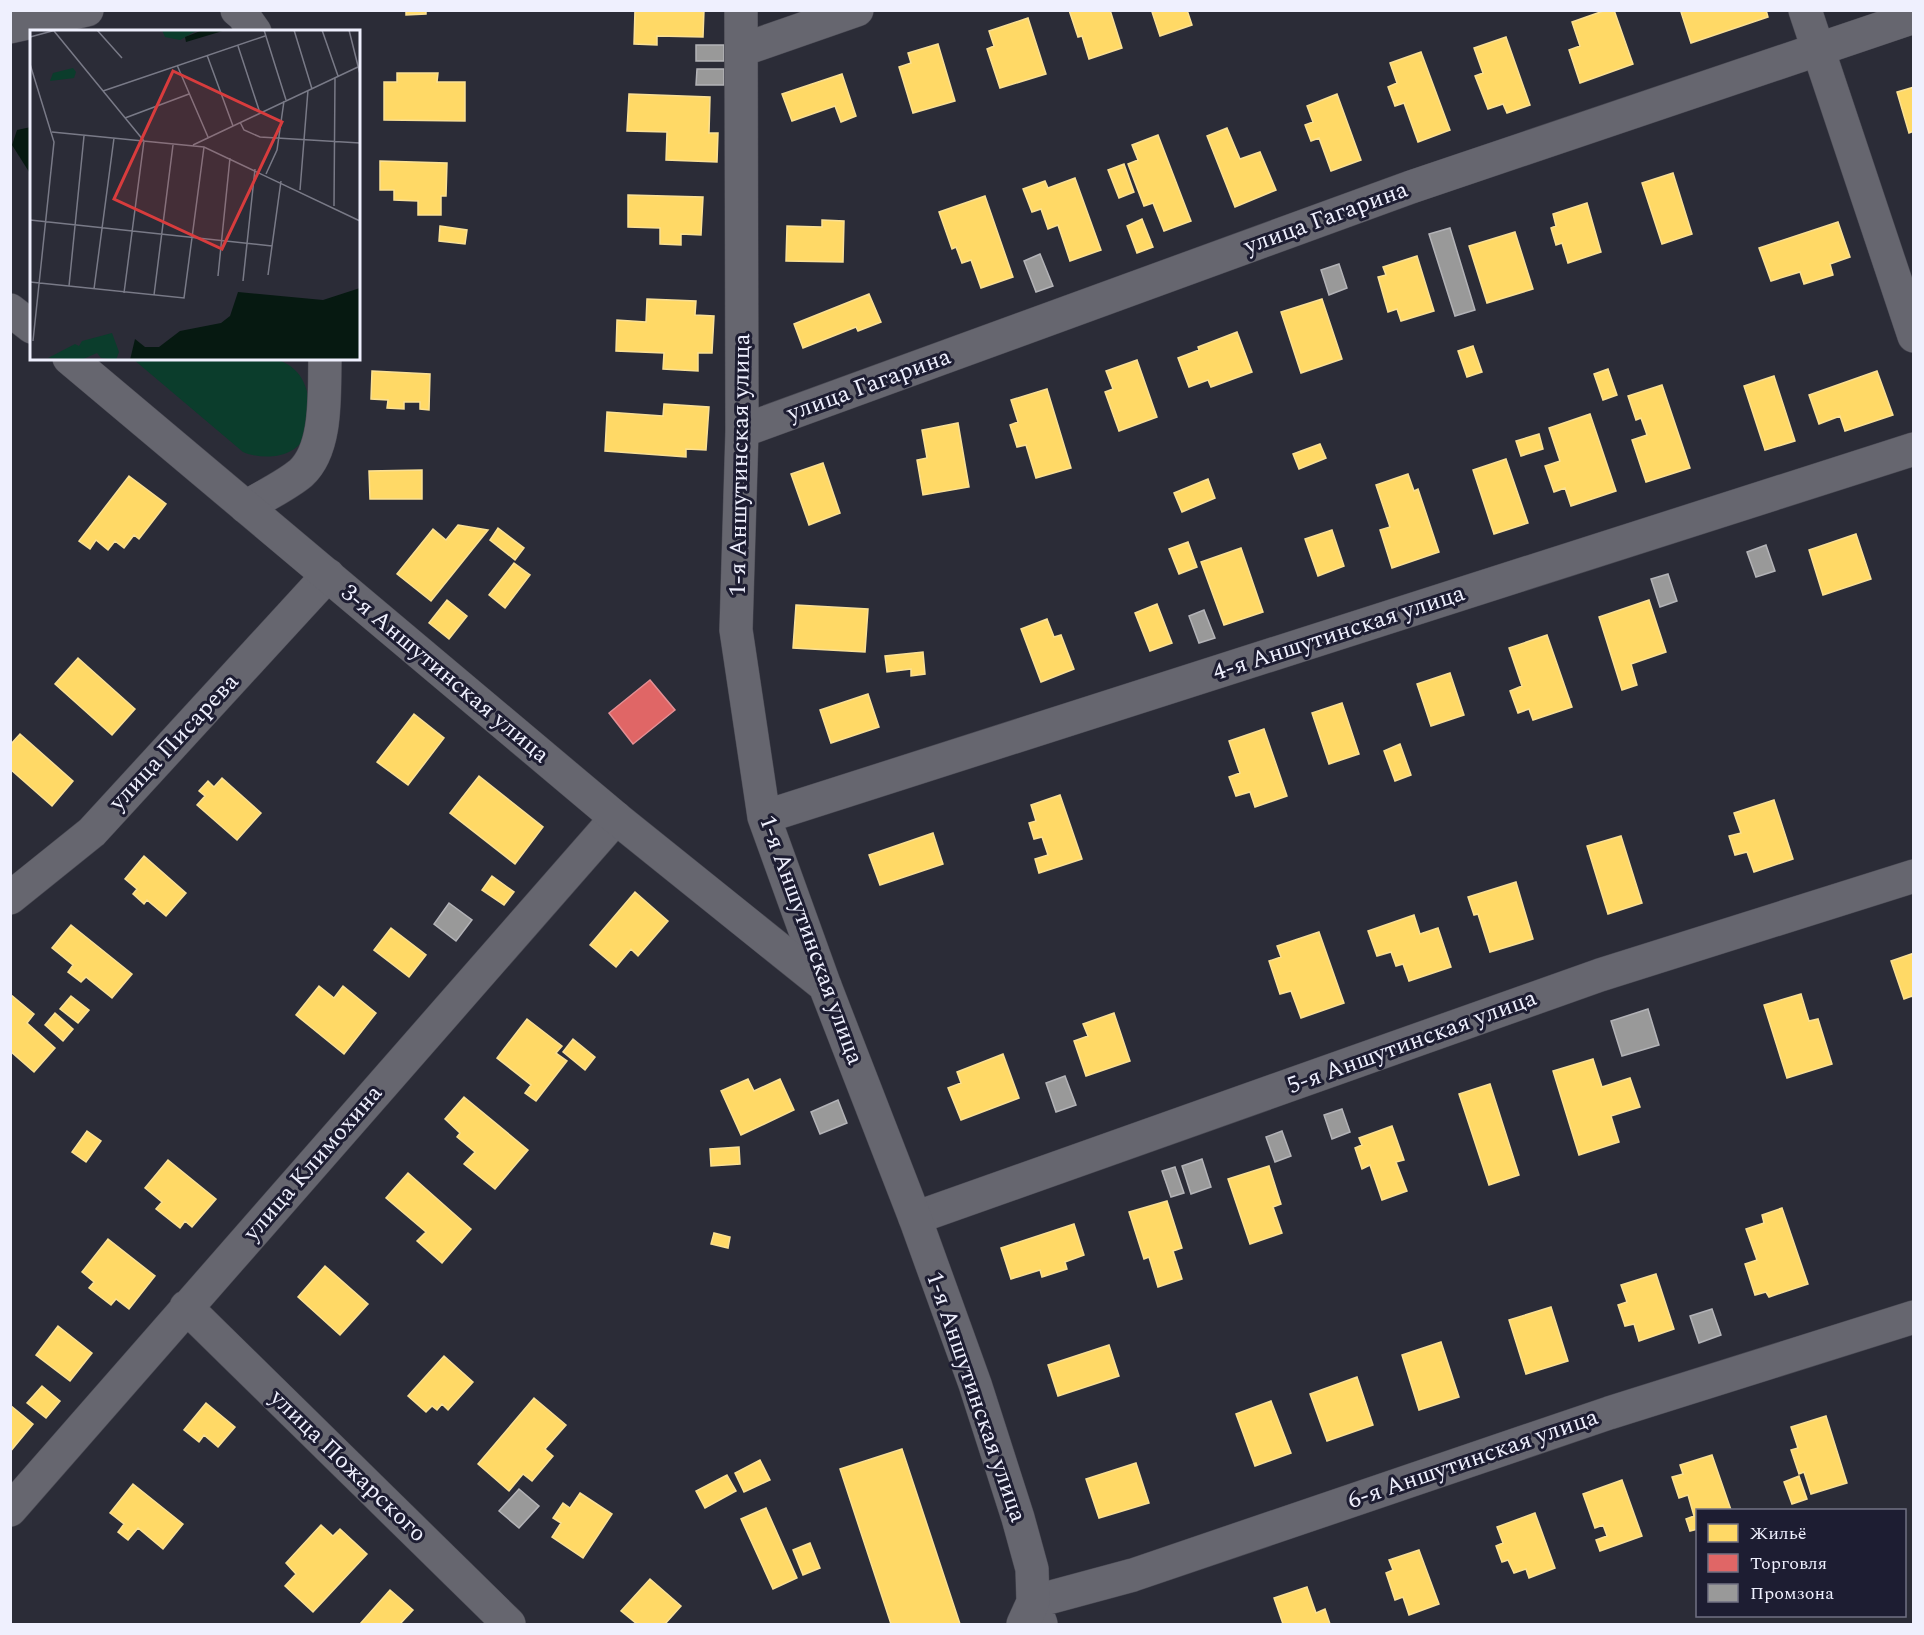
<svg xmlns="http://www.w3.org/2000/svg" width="1924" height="1635" font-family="Spectral,serif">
<rect width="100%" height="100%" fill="#2b2c37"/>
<path fill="#0b3d2c" d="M 271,358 C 301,364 312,389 308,418 C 307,423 307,431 305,436 C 295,459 262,460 243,452 L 133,359 Z"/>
<path fill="#061911" d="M 31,127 L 32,127 L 31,175 L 12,145 L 17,130 Z"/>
<path fill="#ffd966" stroke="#fae094" stroke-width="1.5" d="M 406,10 L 426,10 L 426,14 L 406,15 Z
M 635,10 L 704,10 L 703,37 L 657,36 L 657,45 L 634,44 Z
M 1069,10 L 1110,10 L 1122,48 L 1089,59 L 1082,36 L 1078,37 Z
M 1156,10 L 1187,10 L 1192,25 L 1160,36 L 1152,12 Z
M 1606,10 L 1614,10 L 1633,64 L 1580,83 L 1569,50 L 1580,46 L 1572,22 Z
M 1687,10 L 1766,10 L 1768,17 L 1691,43 L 1681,12 Z
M 1028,18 L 1046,74 L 1000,88 L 987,49 L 994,46 L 989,31 Z
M 1506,37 L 1530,105 L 1507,113 L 1503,104 L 1488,109 L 1475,76 L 1483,73 L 1474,48 Z
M 938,44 L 955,101 L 913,113 L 899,67 L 911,63 L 908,53 Z
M 1421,52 L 1450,130 L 1418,142 L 1404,103 L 1395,106 L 1388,87 L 1397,83 L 1390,63 Z
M 397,73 L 438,73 L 437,82 L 465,82 L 465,121 L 384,120 L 384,82 L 397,82 Z
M 842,74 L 856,116 L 841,122 L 835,106 L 792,121 L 782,94 Z
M 1914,87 L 1914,131 L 1909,133 L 1897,92 Z
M 629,94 L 710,97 L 709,133 L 718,133 L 717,162 L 666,160 L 667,132 L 627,131 Z
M 1337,94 L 1361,160 L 1331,171 L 1319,138 L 1311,141 L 1305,125 L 1313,122 L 1307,106 Z
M 1227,128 L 1240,159 L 1260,152 L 1276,190 L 1235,207 L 1207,136 Z
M 1158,135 L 1191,221 L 1164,231 L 1153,203 L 1144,206 L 1128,164 L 1138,160 L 1132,145 Z
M 380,161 L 447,163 L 446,196 L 441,196 L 441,215 L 418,215 L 418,201 L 394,200 L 394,190 L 380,190 Z
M 1124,164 L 1134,192 L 1119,198 L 1108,170 Z
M 1673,173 L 1692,234 L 1662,244 L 1642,183 Z
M 1075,178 L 1101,250 L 1070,261 L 1058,225 L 1048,229 L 1041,209 L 1032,212 L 1023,189 L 1045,181 L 1048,188 Z
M 628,195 L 703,197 L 701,235 L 681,234 L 681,245 L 660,244 L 660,228 L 628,227 Z
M 985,196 L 1013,277 L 981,288 L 971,260 L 962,263 L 956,247 L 952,249 L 939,212 Z
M 1587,203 L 1601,252 L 1568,263 L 1562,243 L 1556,245 L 1551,228 L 1556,226 L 1553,214 Z
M 1142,219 L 1153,247 L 1137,253 L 1127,226 Z
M 822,220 L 844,221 L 843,262 L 786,261 L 787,226 L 822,227 Z
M 1838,222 L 1850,257 L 1830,264 L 1833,275 L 1804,284 L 1800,272 L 1771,281 L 1759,248 Z
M 440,226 L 467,230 L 465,244 L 439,241 Z
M 1515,232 L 1533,289 L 1487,303 L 1469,246 Z
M 1417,256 L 1434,311 L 1401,321 L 1397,309 L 1388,312 L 1378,277 L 1386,275 L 1383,267 Z
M 869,294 L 881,322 L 858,331 L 856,327 L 803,348 L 794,324 Z
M 647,299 L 696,301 L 695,315 L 714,316 L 712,353 L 698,353 L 698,371 L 663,369 L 664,353 L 616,351 L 617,320 L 646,322 Z
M 1322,299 L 1342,359 L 1301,373 L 1281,312 Z
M 1237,332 L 1252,372 L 1211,387 L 1208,380 L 1189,387 L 1178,358 L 1199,350 L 1198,347 Z
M 1473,346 L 1482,372 L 1467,377 L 1458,351 Z
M 1137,360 L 1157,417 L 1119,431 L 1105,392 L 1113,389 L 1106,371 Z
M 1608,369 L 1617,395 L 1603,400 L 1594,374 Z
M 372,371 L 430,374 L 429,410 L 420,409 L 420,402 L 404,402 L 404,409 L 387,408 L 388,400 L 371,399 Z
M 1877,371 L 1893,415 L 1845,431 L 1840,416 L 1819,424 L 1809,395 Z
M 1774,376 L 1795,441 L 1765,450 L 1744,386 Z
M 1662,385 L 1690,468 L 1646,482 L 1632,440 L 1647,435 L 1641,418 L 1636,420 L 1628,396 Z
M 1047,389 L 1071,468 L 1036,478 L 1026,445 L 1017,447 L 1010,425 L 1018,422 L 1011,400 Z
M 664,404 L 709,407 L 706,450 L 686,449 L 686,457 L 605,451 L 607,412 L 663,416 Z
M 1590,414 L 1616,491 L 1571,506 L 1565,488 L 1554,492 L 1545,466 L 1560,461 L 1549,428 Z
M 958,423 L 969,487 L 923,495 L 917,460 L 927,458 L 922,430 Z
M 1539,434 L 1543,449 L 1521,456 L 1516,441 Z
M 1320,444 L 1326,458 L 1299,469 L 1293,454 Z
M 1506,459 L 1528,523 L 1494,534 L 1473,470 Z
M 823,463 L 840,513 L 809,525 L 791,474 Z
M 422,470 L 422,499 L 370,499 L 369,471 Z
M 1408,474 L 1414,491 L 1418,489 L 1439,552 L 1392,568 L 1380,530 L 1390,527 L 1376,485 Z
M 129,476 L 166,504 L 139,539 L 134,535 L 124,548 L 115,541 L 108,550 L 96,540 L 90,549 L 79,541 Z
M 1208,479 L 1215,498 L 1182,512 L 1174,493 Z
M 458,525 L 488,530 L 431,601 L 397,574 L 433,529 L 446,540 Z
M 498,528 L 524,548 L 515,560 L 490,540 Z
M 1332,530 L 1344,566 L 1318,576 L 1305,539 Z
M 1856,534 L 1871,579 L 1823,595 L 1809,550 Z
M 1188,542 L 1197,567 L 1179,574 L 1169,549 Z
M 1241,548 L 1263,612 L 1224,625 L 1201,562 Z
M 514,563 L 530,575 L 505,608 L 489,595 Z
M 447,600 L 467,616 L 449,639 L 429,623 Z
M 1649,600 L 1666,652 L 1631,664 L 1637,685 L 1622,690 L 1599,617 Z
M 1157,604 L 1172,643 L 1150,651 L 1135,613 Z
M 796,605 L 868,609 L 865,652 L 793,648 Z
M 1047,619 L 1054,637 L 1061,635 L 1074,669 L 1041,682 L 1021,629 Z
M 1547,635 L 1572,707 L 1533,720 L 1529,709 L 1518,713 L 1510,691 L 1522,686 L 1509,648 Z
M 923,652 L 925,674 L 911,676 L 911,669 L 887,672 L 885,656 Z
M 78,658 L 135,709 L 112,735 L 55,684 Z
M 1450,673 L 1464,715 L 1431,726 L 1417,684 Z
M 868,694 L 879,727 L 831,743 L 820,710 Z
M 1342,703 L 1359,754 L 1329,764 L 1312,713 Z
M 414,714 L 444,738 L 408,785 L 377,762 Z
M 1264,729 L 1287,796 L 1255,807 L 1250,792 L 1236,796 L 1229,777 L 1240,773 L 1229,741 Z
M 20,734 L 73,781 L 52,806 L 10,769 L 10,745 Z
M 1400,744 L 1411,775 L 1395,781 L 1384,751 Z
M 479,776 L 543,827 L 515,864 L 450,813 Z
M 222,778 L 261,813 L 237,840 L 197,805 L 205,796 L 199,791 L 208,781 L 214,787 Z
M 1060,795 L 1082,859 L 1039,873 L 1035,859 L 1048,855 L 1042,837 L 1034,839 L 1029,823 L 1036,821 L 1031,805 Z
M 1774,800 L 1793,859 L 1754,872 L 1747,852 L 1735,855 L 1729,836 L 1741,833 L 1734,813 Z
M 933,833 L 943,864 L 880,885 L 869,855 Z
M 1621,836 L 1642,903 L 1608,914 L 1587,846 Z
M 144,856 L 186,893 L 166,916 L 147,900 L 144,904 L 133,894 L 137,889 L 125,879 Z
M 492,876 L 514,892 L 504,905 L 482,890 Z
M 1516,882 L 1533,939 L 1490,952 L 1478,914 L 1474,915 L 1468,897 Z
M 635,892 L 668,921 L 638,956 L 631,949 L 616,967 L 590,945 Z
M 1414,915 L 1420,934 L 1438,928 L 1451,967 L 1409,981 L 1403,964 L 1396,966 L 1391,952 L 1377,956 L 1368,931 Z
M 71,925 L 132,974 L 112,998 L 86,977 L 81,982 L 68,972 L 73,965 L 52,948 Z
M 391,928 L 426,955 L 409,977 L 374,950 Z
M 1319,932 L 1344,1003 L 1301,1018 L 1291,991 L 1280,994 L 1269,961 L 1281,957 L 1277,946 Z
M 1914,953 L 1914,1001 L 1912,996 L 1904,999 L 1891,961 Z
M 319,986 L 334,998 L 343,986 L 376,1013 L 344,1054 L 296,1015 Z
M 10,994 L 34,1014 L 27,1023 L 55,1048 L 34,1072 L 10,1051 Z
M 1801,994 L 1809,1021 L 1818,1019 L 1832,1064 L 1787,1078 L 1764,1005 Z
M 71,996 L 89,1010 L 78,1023 L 60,1009 Z
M 55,1013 L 73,1029 L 63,1041 L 45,1025 Z
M 1114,1013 L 1130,1061 L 1086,1076 L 1074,1041 L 1088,1036 L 1083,1024 Z
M 527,1019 L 562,1046 L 556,1053 L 567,1061 L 536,1101 L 525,1093 L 531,1085 L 497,1058 Z
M 573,1039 L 595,1057 L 585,1070 L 563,1052 Z
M 1003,1054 L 1019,1098 L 961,1120 L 948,1088 L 961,1083 L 957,1072 Z
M 1593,1059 L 1602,1087 L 1630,1078 L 1640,1107 L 1611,1116 L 1619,1142 L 1579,1155 L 1553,1071 Z
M 748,1079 L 754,1091 L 780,1079 L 794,1110 L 741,1135 L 721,1091 Z
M 1490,1084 L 1519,1175 L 1489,1185 L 1459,1094 Z
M 464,1097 L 528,1150 L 495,1189 L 464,1164 L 475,1152 L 457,1137 L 460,1133 L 445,1119 Z
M 1392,1126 L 1404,1160 L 1396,1162 L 1407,1191 L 1382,1200 L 1370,1165 L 1362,1169 L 1355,1148 L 1362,1145 L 1359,1138 Z
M 87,1131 L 101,1141 L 86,1162 L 72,1152 Z
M 739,1147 L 740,1164 L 711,1166 L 710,1149 Z
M 168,1160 L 216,1199 L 192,1227 L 185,1221 L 180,1228 L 156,1209 L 162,1202 L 145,1188 Z
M 1269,1166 L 1281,1204 L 1273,1207 L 1282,1233 L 1250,1244 L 1228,1179 Z
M 408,1173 L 471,1229 L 442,1263 L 417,1241 L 426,1232 L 386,1198 Z
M 1167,1201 L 1182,1248 L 1173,1251 L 1182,1279 L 1158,1287 L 1149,1257 L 1144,1259 L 1129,1212 Z
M 1782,1208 L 1808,1284 L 1769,1297 L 1766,1292 L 1755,1295 L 1745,1264 L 1757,1260 L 1746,1229 L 1764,1223 L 1762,1215 Z
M 1074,1224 L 1084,1255 L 1065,1262 L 1067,1269 L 1042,1277 L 1040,1270 L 1011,1279 L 1001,1248 Z
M 714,1233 L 730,1237 L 728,1248 L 711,1244 Z
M 108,1239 L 155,1276 L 129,1309 L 116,1299 L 111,1305 L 89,1288 L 94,1282 L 82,1272 Z
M 325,1266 L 368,1304 L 340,1335 L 298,1297 Z
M 1656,1274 L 1674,1329 L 1639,1341 L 1634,1324 L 1625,1326 L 1618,1305 L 1627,1302 L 1621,1285 Z
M 1551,1307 L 1568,1361 L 1526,1374 L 1509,1320 Z
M 58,1326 L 92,1353 L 70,1381 L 36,1355 Z
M 1441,1342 L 1459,1397 L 1419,1410 L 1402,1355 Z
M 1109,1345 L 1119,1376 L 1058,1396 L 1048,1365 Z
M 444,1356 L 473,1382 L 448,1410 L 442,1404 L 437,1410 L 432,1406 L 426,1412 L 408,1396 Z
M 1357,1377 L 1373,1425 L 1327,1441 L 1310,1394 Z
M 42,1386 L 60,1401 L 46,1418 L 27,1403 Z
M 534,1398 L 566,1425 L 545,1449 L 553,1456 L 532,1481 L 523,1474 L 509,1491 L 478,1464 Z
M 1271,1401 L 1291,1453 L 1255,1466 L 1236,1414 Z
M 206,1403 L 235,1427 L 218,1447 L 204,1435 L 199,1442 L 184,1430 Z
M 10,1405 L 33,1424 L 10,1452 Z
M 1826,1416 L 1847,1483 L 1811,1494 L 1804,1472 L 1799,1474 L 1791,1450 L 1798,1448 L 1791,1427 Z
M 902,1449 L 960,1624 L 891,1624 L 840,1469 Z
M 1712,1455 L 1731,1510 L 1698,1510 L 1698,1529 L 1690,1531 L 1686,1519 L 1694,1516 L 1688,1495 L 1679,1498 L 1672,1477 L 1683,1474 L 1680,1465 Z
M 760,1460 L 770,1480 L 744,1492 L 735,1473 Z
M 1136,1463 L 1149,1503 L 1099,1518 L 1086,1479 Z
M 727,1475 L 736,1491 L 705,1508 L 696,1491 Z
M 1799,1476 L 1807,1499 L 1792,1504 L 1784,1482 Z
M 1622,1480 L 1642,1536 L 1600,1551 L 1596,1540 L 1607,1536 L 1603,1525 L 1595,1528 L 1583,1494 Z
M 133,1484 L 183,1524 L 163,1549 L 138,1528 L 128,1540 L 118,1532 L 124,1524 L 110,1513 Z
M 580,1493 L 612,1514 L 583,1558 L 552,1537 L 561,1523 L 553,1518 L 563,1503 L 570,1508 Z
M 766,1508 L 797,1578 L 773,1589 L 741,1519 Z
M 1535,1513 L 1555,1568 L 1529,1578 L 1526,1569 L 1514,1573 L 1508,1560 L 1502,1562 L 1496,1546 L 1503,1543 L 1497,1527 Z
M 321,1525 L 333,1536 L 340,1529 L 367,1554 L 313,1612 L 285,1586 L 296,1574 L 286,1563 Z
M 810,1543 L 820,1568 L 803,1575 L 793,1550 Z
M 1419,1550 L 1439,1604 L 1409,1615 L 1403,1597 L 1395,1600 L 1386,1573 L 1393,1570 L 1389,1560 Z
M 650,1579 L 681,1606 L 665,1624 L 637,1624 L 621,1611 Z
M 1307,1587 L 1316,1613 L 1325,1609 L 1330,1624 L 1283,1624 L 1274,1598 Z
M 390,1590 L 413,1610 L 400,1624 L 360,1624 Z"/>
<path fill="#e06666" stroke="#e48f94" stroke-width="1.5" d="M 650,680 L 675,710 L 633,744 L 609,713 Z"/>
<path fill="#999" stroke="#b3b3b7" stroke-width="1.5" d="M 696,45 L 724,45 L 724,61 L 696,61 Z
M 697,69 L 724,69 L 724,85 L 696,85 Z
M 1450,228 L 1475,310 L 1455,316 L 1429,234 Z
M 1040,254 L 1053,286 L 1036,292 L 1024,261 Z
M 1339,264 L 1347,288 L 1329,295 L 1321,270 Z
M 1766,545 L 1775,571 L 1756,577 L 1747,552 Z
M 1668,574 L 1677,601 L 1660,607 L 1651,579 Z
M 1204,610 L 1215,638 L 1199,643 L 1189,616 Z
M 449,903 L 472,920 L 456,941 L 434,924 Z
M 1648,1009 L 1659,1045 L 1622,1056 L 1611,1021 Z
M 1065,1076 L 1076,1105 L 1056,1112 L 1046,1083 Z
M 838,1100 L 847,1123 L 820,1134 L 811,1112 Z
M 1342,1109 L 1350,1132 L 1332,1139 L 1324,1115 Z
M 1282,1131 L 1291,1156 L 1275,1162 L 1266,1137 Z
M 1202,1159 L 1211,1187 L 1191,1194 L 1182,1166 Z
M 1175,1167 L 1184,1193 L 1171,1197 L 1162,1171 Z
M 1712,1309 L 1721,1335 L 1699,1343 L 1690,1316 Z
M 519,1489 L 539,1506 L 519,1528 L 499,1511 Z"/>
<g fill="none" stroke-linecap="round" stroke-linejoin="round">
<defs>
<path id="street" d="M 237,10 L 243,15 L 255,32
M 741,10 L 742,431 L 736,630 L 764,817 L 825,986
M 1805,10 L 1914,336
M 10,27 L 87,10
M 742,50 L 857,10
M 742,431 L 1411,187 L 1914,17
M 246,507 C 262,497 287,485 301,473 C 328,448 324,393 325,358
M 764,817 L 1914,449
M 10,898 L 92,832 L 328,575
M 915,1218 L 1600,975 L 1914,876
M 186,1307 L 509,1624
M 10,1510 L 616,818
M 1041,1624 L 1033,1602 L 1133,1575 L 1609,1413 L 1914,1317"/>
<path id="secondary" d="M 10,310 L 32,327
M 69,358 L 616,818 L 825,986 L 915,1218 L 975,1384 L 1018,1518 L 1032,1569 L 1033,1602 L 1023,1624"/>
</defs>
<use href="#street" stroke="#494953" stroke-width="34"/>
<use href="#secondary" stroke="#494953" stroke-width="34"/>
<use href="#street" stroke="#66666f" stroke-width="33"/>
<use href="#secondary" stroke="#66666f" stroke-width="33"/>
</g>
<g text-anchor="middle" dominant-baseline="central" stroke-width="6" stroke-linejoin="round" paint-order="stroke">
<g font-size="24" fill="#eff0fe" stroke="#1d1d32">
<text transform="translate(1326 218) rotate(-20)">улица Гагарина</text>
<text transform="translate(869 385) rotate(-20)">улица Гагарина</text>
<text transform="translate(740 465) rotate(-89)">1-я Аншутинская улица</text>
<text transform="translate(1339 633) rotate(-18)">4-я Аншутинская улица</text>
<text transform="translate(445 674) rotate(40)">3-я Аншутинская улица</text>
<text transform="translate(174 742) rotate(-47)">улица Писарева</text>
<text transform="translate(811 940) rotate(70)">1-я Аншутинская улица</text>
<text transform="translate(1412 1042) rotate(-20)">5-я Аншутинская улица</text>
<text transform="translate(313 1163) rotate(-49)">улица Климохина</text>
<text transform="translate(976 1397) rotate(71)">1-я Аншутинская улица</text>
<text transform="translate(1473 1459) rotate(-19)">6-я Аншутинская улица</text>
<text transform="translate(348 1466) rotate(44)">улица Пожарского</text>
</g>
</g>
<g transform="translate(30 30)">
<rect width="330" height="330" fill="#2b2c37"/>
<path d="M 132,0 L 168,0 L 150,10 L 135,7 ZM 43,38 L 46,42 L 44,48 L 20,51 L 23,43 ZM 82,303 L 89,322 L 86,330 L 71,328 L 67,323 L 51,330 L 18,328 L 45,314 L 49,316 L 52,311 Z" fill="#0b3d2c"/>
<path d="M 173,0 L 196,0 L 156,12 L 155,7 ZM 330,258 L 330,330 L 100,330 L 105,309 L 115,317 L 129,317 L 150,301 L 191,293 L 200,286 L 208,262 L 293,270 Z" fill="#061911"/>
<path fill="none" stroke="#797a87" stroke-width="1.5" d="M 67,0 L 92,28M 234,0 L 256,70M 264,0 L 282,59M 292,0 L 308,46M 319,0 L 330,44M 24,1 L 114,111M 0,7 L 26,0M 208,16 L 230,83M 177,25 L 203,96M 0,34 L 24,112 L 3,311M 147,35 L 178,107M 73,61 L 235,6M 95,88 L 159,64M 210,92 L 214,100 L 230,107 L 330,113M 22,102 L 174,117 L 330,191M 163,115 L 330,36M 236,144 L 247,120 L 254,71M 270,160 L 278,60M 304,176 L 305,47M 0,190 L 242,216M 238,245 L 251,151M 188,246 L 200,128M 213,251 L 225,139M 0,252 L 154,268 L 174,117M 39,256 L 54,106M 64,259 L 84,108M 94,263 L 114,111M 124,265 L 143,115"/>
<path fill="#d83c3d" fill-opacity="0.15" stroke="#d83c3d" stroke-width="3" d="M 143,41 L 252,92 L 192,219 L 84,169 Z"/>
<rect width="330" height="330" fill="none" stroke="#eff0fe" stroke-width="3"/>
</g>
<rect width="1924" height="1635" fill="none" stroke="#eff0fe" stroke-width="24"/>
<rect x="1696" y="1509" width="210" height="108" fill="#1d1d32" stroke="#717184" stroke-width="1.5"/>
<rect x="1708" y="1524" width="30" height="18" fill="#ffd966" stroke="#717184" stroke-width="1.5"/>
<text x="1750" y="1539" font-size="18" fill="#eff0fe">Жильё</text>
<rect x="1708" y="1554" width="30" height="18" fill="#e06666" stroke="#717184" stroke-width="1.5"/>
<text x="1750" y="1569" font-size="18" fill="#eff0fe">Торговля</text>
<rect x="1708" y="1584" width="30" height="18" fill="#999999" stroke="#717184" stroke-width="1.5"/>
<text x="1750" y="1599" font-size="18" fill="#eff0fe">Промзона</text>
</svg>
